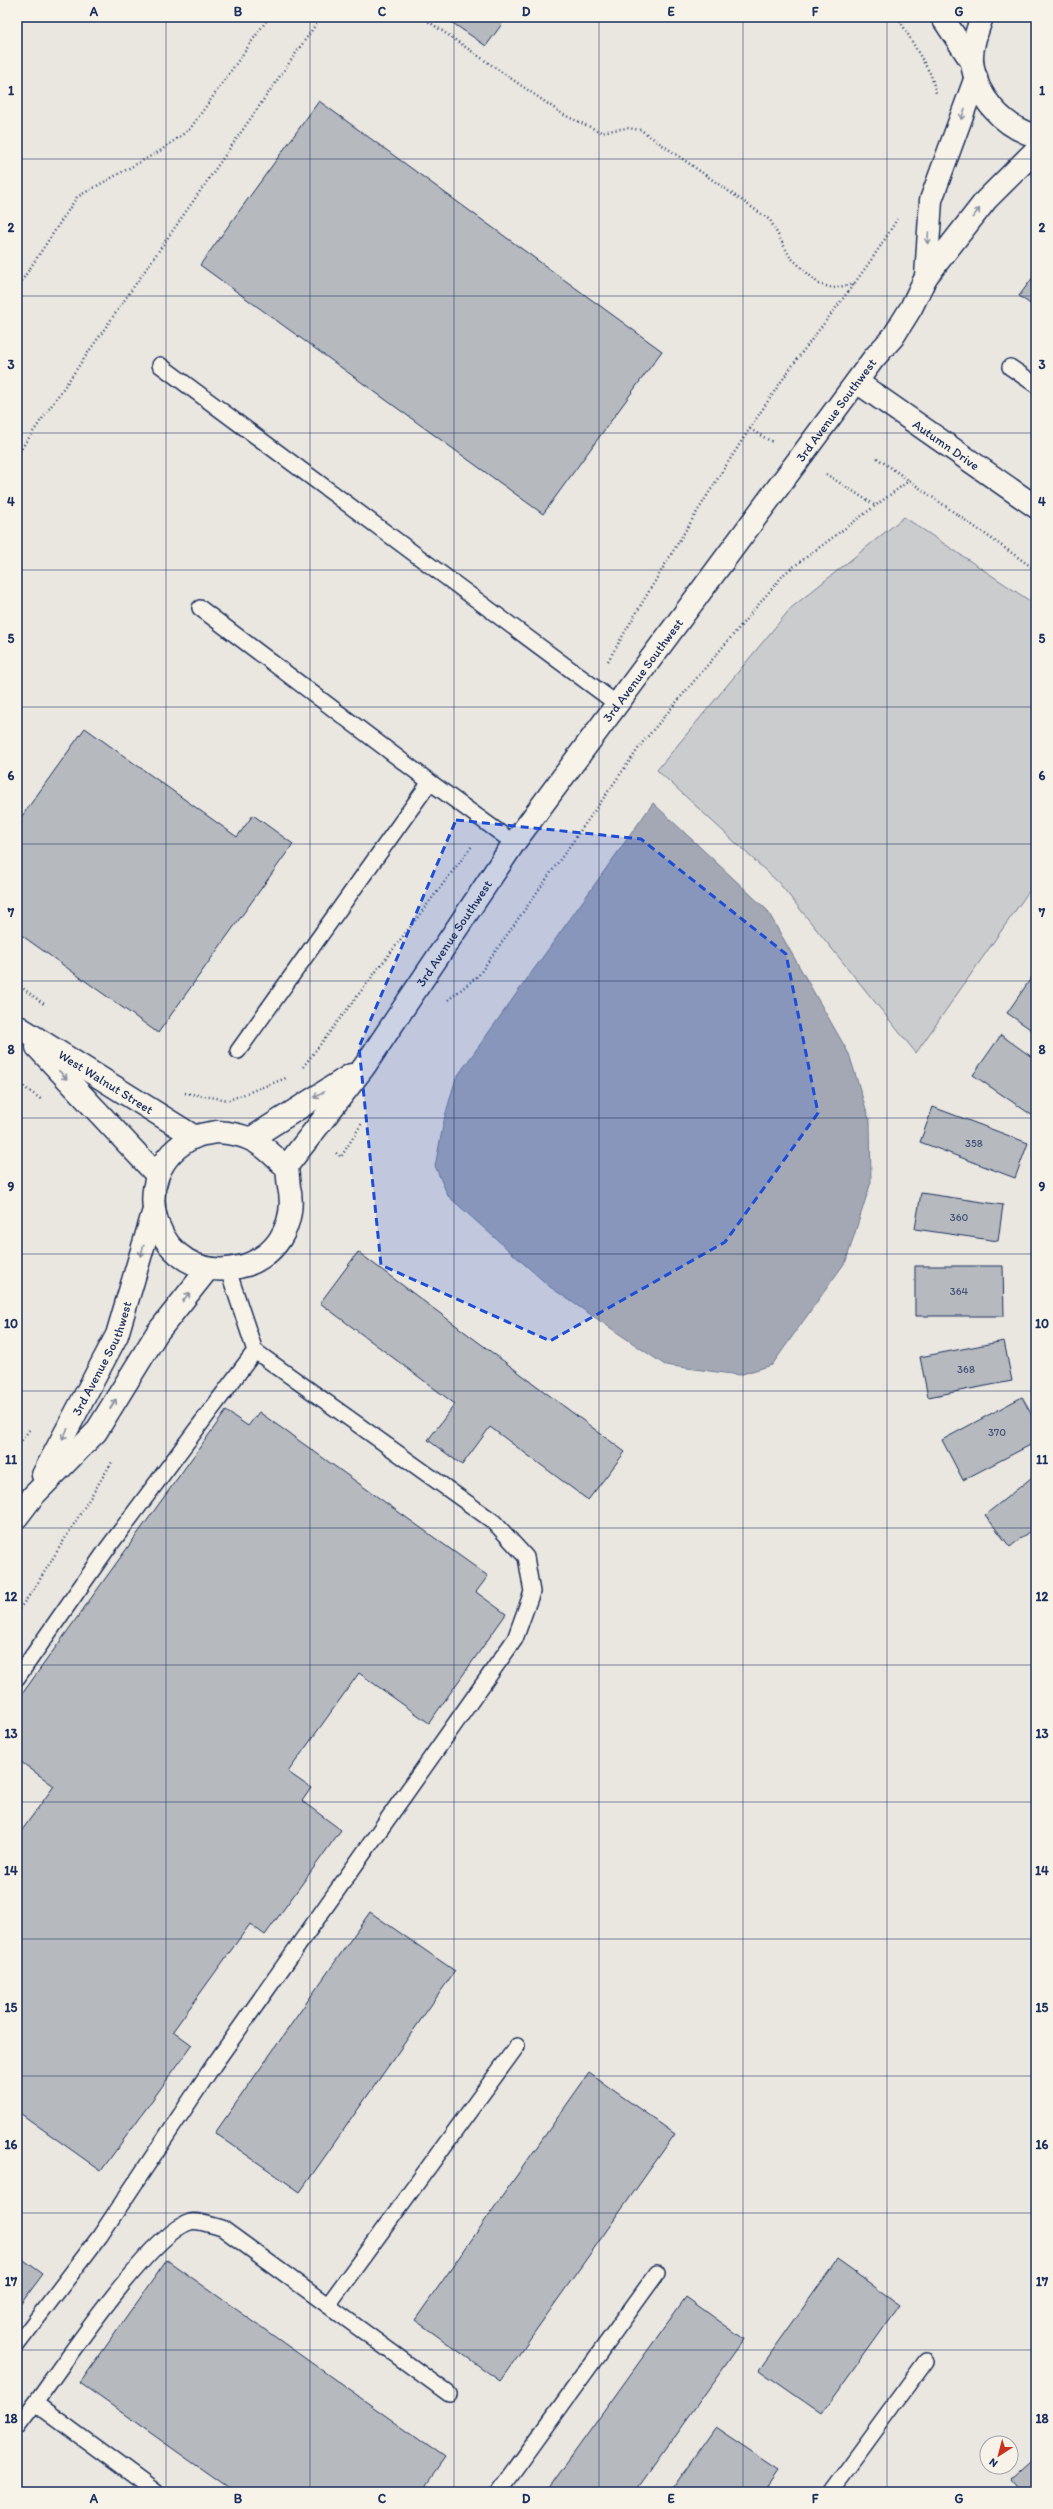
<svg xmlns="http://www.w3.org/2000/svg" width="1053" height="2509" font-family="Itim,sans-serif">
<rect width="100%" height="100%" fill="#eae7e0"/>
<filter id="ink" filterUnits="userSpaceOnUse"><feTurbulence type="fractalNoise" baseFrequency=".025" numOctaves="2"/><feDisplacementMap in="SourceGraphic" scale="8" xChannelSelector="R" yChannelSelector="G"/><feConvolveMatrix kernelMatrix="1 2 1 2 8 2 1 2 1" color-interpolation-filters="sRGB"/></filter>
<g filter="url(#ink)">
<path fill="#cbcccd" stroke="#737e96" d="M 904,517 L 1036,605 L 1036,881 L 916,1053 L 779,883 L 657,770 L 791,608 Z"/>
<path fill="#a3a8b4" stroke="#6d7892" d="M 653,803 L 767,910 L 849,1054 L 870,1122 L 871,1182 L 846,1261 L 772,1365 L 739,1375 L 665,1365 L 550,1287 L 448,1196 L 435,1166 L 445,1116 L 456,1078 Z"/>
<path fill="#b6babf" stroke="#1b2f5e" d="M 444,17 L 507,17 L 486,46 Z
M 319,101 L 662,351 L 543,514 L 200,265 Z
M 1036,273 L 1036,308 L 1019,296 Z
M 85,728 L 237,837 L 253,815 L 293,844 L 158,1033 L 17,932 L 17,823 Z
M 1034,974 L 1036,975 L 1036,1033 L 1007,1013 Z
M 1001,1035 L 1036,1060 L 1036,1118 L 973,1075 Z
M 933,1107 L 1028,1143 L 1015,1178 L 920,1142 Z
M 921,1193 L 1003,1205 L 998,1241 L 915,1229 Z
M 358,1252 L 625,1452 L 588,1500 L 490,1427 L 462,1465 L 428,1440 L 455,1404 L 320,1303 Z
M 915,1266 L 1003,1266 L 1004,1316 L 915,1316 Z
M 1004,1341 L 1012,1381 L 928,1397 L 920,1357 Z
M 1022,1397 L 1036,1423 L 1036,1442 L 963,1480 L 942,1440 Z
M 226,1411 L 248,1426 L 259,1412 L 488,1576 L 476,1592 L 506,1614 L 429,1723 L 359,1673 L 288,1772 L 311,1788 L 302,1801 L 341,1830 L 265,1935 L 250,1924 L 173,2031 L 192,2045 L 101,2171 L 17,2111 L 17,1837 L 54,1786 L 17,1759 L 17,1701 Z
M 1036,1474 L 1036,1526 L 1010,1547 L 985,1515 Z
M 370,1912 L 455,1971 L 300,2192 L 215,2133 Z
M 589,2073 L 675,2134 L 500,2381 L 415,2320 Z
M 17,2255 L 43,2274 L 17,2309 Z
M 167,2260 L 445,2458 L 421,2492 L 234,2492 L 80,2383 Z
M 837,2260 L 900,2305 L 822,2414 L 759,2370 Z
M 686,2297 L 744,2339 L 635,2492 L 546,2492 Z
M 715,2428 L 779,2471 L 764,2492 L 670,2492 Z
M 1036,2455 L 1036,2492 L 1022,2492 L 1010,2478 Z"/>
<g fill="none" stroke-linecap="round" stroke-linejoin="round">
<defs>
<path id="service" d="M 160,365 L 617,704
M 1010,367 L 1036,385
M 200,608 L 430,782
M 238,1051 L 430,782 L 514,843
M 17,1678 L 107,1549 L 255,1351
M 328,2305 L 517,2046
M 17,2345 L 100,2236 L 213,2066 L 515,1639 L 532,1592 L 526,1557 L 494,1522 L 255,1351 L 228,1270
M 17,2427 L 35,2403
M 156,2492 L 35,2403 C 63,2365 150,2234 190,2222 C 198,2220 214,2226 222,2228 L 449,2394
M 499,2492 L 657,2273
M 830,2492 L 926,2361"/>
<g id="minor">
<path id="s1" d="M 857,382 L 1036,507"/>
<path id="s2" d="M 17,1026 L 195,1137"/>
<path d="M 37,1047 L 157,1175"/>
</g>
<g id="tertiary">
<path d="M 942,17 L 972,62"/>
<path d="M 982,17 C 977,31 971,47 972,62 C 976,97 1003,127 1036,136"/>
<path d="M 926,277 L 931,200 L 976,77"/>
<path d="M 217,1132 C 244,1134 256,1139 276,1158 C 279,1161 285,1165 287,1169 C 288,1174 288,1181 289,1187 C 293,1204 290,1223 280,1239 C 271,1253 255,1264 239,1267 C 158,1287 118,1174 194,1137 C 201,1134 210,1133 217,1132 Z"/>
<path d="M 250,1139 L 351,1075"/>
<path id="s3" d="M 286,1167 L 364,1067 L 514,843 L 874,358 L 893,337 L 911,308 L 926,277 L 986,200 L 1036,150"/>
<path id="s4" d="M 43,1475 L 117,1335 L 153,1213"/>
<path d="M 17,1517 L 33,1496 L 96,1432 L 157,1333 L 207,1270"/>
</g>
</defs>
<use href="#service" stroke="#1b2f5e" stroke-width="18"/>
<use href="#minor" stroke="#1b2f5e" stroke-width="25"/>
<use href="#tertiary" stroke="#1b2f5e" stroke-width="25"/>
<path stroke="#1b2f5e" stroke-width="2.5" stroke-dasharray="1 3" stroke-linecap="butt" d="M 422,17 L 564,115 L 601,132 L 627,128 L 641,130 L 770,220 L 790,257 L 819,284 L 833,288 L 855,284
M 898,17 L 931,75 L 936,93
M 17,288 L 77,197 L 160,151 L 190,129 L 269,17
M 750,429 L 774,443
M 17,455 L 321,17
M 877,458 L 1036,570
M 826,474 L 876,506
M 608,661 C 664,565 722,468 785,376 C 822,323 865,275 897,219
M 17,984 L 44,1004
M 448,1000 L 478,976 L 643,742 L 785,573 L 910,480
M 303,1067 L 472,846
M 17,1082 L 42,1100
M 185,1093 L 229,1100 L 286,1078
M 336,1153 L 341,1157 L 362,1123
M 17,1447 L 30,1429
M 17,1612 L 34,1589 L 112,1462"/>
<use href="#service" stroke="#f7f3e8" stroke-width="15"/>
<use href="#minor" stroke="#f7f3e8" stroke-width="22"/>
<use href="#tertiary" stroke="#f7f3e8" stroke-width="22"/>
</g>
<defs><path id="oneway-shaft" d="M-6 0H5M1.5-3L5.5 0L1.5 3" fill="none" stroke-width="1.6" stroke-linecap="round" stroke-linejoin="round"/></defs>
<g stroke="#8991a3">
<use href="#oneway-shaft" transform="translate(963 114) rotate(110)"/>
<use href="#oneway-shaft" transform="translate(976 213) rotate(-52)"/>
<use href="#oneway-shaft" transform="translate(928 238) rotate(94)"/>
<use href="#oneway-shaft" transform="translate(63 1075) rotate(47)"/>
<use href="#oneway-shaft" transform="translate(319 1095) rotate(148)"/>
<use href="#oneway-shaft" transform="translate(142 1251) rotate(107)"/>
<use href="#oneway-shaft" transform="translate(186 1297) rotate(-51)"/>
<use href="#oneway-shaft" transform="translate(113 1404) rotate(-58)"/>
<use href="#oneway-shaft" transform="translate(65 1434) rotate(118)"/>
</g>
</g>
<path fill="#1d4ed8" fill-opacity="0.2" stroke="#1d4ed8" stroke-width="3" stroke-dasharray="8 5" stroke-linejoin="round" d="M 456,820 L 641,839 L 786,954 L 818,1113 L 725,1242 L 550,1341 L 381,1265 L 359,1047 Z"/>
<path fill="none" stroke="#1b2f5e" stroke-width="1" stroke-opacity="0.55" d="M 166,17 L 166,2492M 310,17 L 310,2492M 454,17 L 454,2492M 599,17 L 599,2492M 743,17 L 743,2492M 887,17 L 887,2492M 17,159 L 1036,159M 17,296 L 1036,296M 17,433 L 1036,433M 17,570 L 1036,570M 17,707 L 1036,707M 17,844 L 1036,844M 17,981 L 1036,981M 17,1118 L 1036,1118M 17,1254 L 1036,1254M 17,1391 L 1036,1391M 17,1528 L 1036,1528M 17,1665 L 1036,1665M 17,1802 L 1036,1802M 17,1939 L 1036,1939M 17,2076 L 1036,2076M 17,2213 L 1036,2213M 17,2350 L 1036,2350"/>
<g text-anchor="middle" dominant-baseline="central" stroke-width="3.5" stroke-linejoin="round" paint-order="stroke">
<g font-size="11" fill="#425276">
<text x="974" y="1143">358</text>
<text x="959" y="1217">360</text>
<text x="959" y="1291">364</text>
<text x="966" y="1369">368</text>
<text x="997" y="1432">370</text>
</g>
<g font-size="13" fill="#1b2f5e" stroke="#f7f3e8">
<text stroke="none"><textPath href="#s3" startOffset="936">3rd Avenue Southwest</textPath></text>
<text stroke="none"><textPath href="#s1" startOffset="109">Autumn Drive</textPath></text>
<text stroke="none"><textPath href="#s3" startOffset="612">3rd Avenue Southwest</textPath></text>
<text stroke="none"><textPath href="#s3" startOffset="288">3rd Avenue Southwest</textPath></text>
<text stroke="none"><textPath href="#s2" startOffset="105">West Walnut Street</textPath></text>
<text stroke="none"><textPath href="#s4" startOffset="131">3rd Avenue Southwest</textPath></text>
</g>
</g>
<rect width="1053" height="2509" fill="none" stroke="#f7f3e8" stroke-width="44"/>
<g transform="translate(999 2455) rotate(216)"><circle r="19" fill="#f7f3e8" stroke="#9fa5b1"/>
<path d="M0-3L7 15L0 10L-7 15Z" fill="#c8321e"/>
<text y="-6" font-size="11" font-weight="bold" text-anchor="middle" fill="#1b2f5e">N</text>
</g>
<rect x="22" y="22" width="1009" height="2465" fill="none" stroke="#1b2f5e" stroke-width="1.5"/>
<g font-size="13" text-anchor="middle" font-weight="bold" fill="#1b2f5e">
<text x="94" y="16">A</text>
<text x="238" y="16">B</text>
<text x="382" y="16">C</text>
<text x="526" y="16">D</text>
<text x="671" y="16">E</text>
<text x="815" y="16">F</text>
<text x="959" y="16">G</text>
<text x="11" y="95">1</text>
<text x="1042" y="95">1</text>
<text x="11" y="232">2</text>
<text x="1042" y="232">2</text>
<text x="11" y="369">3</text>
<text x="1042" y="369">3</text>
<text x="11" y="506">4</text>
<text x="1042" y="506">4</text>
<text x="11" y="643">5</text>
<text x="1042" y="643">5</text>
<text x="11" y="780">6</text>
<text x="1042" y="780">6</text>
<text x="11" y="917">7</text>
<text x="1042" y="917">7</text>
<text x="11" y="1054">8</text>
<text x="1042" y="1054">8</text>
<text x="11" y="1191">9</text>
<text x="1042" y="1191">9</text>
<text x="11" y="1328">10</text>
<text x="1042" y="1328">10</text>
<text x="11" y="1464">11</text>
<text x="1042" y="1464">11</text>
<text x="11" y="1601">12</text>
<text x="1042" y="1601">12</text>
<text x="11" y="1738">13</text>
<text x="1042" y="1738">13</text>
<text x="11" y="1875">14</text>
<text x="1042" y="1875">14</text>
<text x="11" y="2012">15</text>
<text x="1042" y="2012">15</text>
<text x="11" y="2149">16</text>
<text x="1042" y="2149">16</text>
<text x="11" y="2286">17</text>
<text x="1042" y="2286">17</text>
<text x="11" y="2423">18</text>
<text x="1042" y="2423">18</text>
<text x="94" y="2503">A</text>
<text x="238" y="2503">B</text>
<text x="382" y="2503">C</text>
<text x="526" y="2503">D</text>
<text x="671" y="2503">E</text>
<text x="815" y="2503">F</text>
<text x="959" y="2503">G</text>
</g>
</svg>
